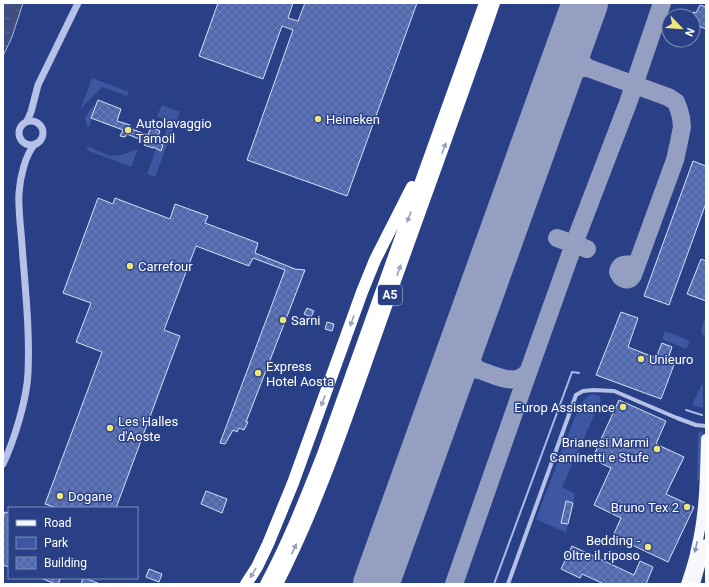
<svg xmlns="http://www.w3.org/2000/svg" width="709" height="587" font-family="Roboto,sans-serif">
<defs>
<pattern id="water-ripples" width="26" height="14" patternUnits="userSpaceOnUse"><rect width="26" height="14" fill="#3e4e82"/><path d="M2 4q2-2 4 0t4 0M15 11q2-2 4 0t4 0" fill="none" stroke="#5b6995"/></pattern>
<pattern id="building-cross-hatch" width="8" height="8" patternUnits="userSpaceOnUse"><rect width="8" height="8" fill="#5268ad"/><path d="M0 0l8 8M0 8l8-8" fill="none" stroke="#6c7fb9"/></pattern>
</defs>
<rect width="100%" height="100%" fill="#293f86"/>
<path fill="#3e57a2" d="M 92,78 L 129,92 L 127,96 L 102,87 L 81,108 Z
M 97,104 L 89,127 L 87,126 L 85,118 L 91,108 Z
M 162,105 L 180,112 L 155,177 L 147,174 L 153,158 L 156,148 L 161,151 L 163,145 L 158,143 C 164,140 168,128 168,122 L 157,116 Z
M 89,147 L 110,156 L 121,155 L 138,149 L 131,167 L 89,151 L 86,149 Z
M 706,315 L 706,336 L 703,335 L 701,330 Z
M 665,331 L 690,341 L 686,349 L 662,339 Z
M 702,384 L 703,386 L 703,408 L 692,405 Z
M 592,394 C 597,395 600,395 601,400 L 562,487 L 575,494 L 566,533 L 536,519 L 580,404 L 586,398 Z
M 701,431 L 703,433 L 700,480 L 697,480 L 698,435 L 699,432 Z"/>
<path fill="url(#water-ripples)" stroke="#aabae8" d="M 3,3 L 23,3 L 12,37 L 3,56 Z"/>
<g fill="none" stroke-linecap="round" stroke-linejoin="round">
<path stroke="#aabae8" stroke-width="2" d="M 686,410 L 702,415
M 494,584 L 572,372 L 579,373"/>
<path stroke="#949fc2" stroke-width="18" d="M 573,37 C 575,51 577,59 588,68 L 668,97 L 676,102 L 679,110 L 681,118 L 682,127 L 679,142 L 675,160 L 633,275 C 630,280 626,281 621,277 L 618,272 C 621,257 632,271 639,259
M 554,89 C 564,76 571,67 588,68
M 557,238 L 587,249
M 466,333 C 466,349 464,359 479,370
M 446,390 C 454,379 463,366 479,370 C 489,373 506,382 517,379 C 521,378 525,375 528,372
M 454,584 L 524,384 L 574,244 L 628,103 L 662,3"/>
<path stroke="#949fc2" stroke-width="46" d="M 376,584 L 585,3"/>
</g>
<path fill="url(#building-cross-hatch)" stroke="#d8e0f6" d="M 218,3 L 293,3 L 288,18 L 298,21 L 305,3 L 417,3 L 347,196 L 247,160 L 293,30 L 282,26 L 263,79 L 199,56 Z
M 700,5 L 706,7 L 706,29 L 693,24 L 693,12 L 696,13 Z
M 98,100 L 121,109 L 117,121 L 130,125 L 129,128 L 148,135 L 151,127 L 160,131 L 156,141 L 163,145 L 161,151 L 153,147 L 153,148 L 144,145 L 146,142 L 127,134 L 125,137 L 120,136 L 123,130 L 91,118 Z
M 693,161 L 706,166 L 706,203 L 669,305 L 644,296 Z
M 98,198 L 113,204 L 115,198 L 170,219 L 175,204 L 208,216 L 205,223 L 258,243 L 255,253 L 295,269 L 305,270 L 246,422 L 248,422 L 244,430 L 239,428 L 237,432 L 233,430 L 225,444 L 220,443 L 285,270 L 253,258 L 249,266 L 196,246 L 164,330 L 180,336 L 116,508 L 57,508 L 45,504 L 102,352 L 76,342 L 91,303 L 63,293 Z
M 701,259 L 706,261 L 706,301 L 687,294 Z
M 307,308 L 314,311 L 311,317 L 304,314 Z
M 621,312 L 638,318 L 628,347 L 656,358 L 662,343 L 672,347 L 668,359 L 675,362 L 661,399 L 596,375 Z
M 327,322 L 334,324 L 332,331 L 325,329 Z
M 619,400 L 666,421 L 656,444 L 684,457 L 666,494 L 694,507 L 668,562 L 613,536 L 621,518 L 594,505 L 611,468 L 592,459 Z
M 206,491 L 227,499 L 222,513 L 201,504 Z
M 566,501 L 573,503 L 568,524 L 561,523 Z
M 5,512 L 9,513 L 9,567 L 3,565 L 3,517 Z
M 572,546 L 634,575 L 640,561 L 653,567 L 646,584 L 604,584 L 582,574 L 580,578 L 561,569 Z
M 149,569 L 162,574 L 159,582 L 146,577 Z
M 41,578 L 61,578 L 58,584 L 55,584 Z
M 83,578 L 85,578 L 100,584 L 81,584 Z"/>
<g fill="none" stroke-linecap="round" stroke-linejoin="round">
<path stroke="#b5c1e7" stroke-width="4" d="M 508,584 L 576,395 L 583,391 L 593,390 L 614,391 L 677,418 L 696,425 L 706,426"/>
<path stroke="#b5c1e7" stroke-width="7" d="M19 133a12 12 0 1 1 24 0a12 12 0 1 1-24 0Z
M 27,121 L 31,112 L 38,85 L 78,3
M 3,464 C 14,441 27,399 28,373 C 30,330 25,287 22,245 C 21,228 18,210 19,193 C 20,178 25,155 35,144"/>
<path stroke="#f6f8fe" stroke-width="10" d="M 686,584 C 690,572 694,561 696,549 C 705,513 705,475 706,439
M 695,584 L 706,544"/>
<path stroke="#fff" stroke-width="12" d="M 246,584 L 257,567 L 268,544 L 293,483 L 362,292 L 375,260 L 412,187
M 266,584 C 288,543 305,500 322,457 L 485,3
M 277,584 C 319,502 348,413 379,326 C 417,218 457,111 494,3"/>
</g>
<defs><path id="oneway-solid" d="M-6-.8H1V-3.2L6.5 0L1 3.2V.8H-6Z"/></defs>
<g fill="#949fc2">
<use href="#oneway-solid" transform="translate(444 148) rotate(-70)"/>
<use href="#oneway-solid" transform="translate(409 217) rotate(110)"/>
<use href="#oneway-solid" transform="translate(399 270) rotate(-70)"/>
<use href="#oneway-solid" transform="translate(352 321) rotate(110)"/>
<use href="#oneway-solid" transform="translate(323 401) rotate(110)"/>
<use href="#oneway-solid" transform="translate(294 549) rotate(-65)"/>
<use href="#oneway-solid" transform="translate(253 573) rotate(121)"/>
</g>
<use fill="#8592bc" href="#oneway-solid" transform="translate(696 547) rotate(102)"/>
<g fill="#eee57c" stroke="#293f86" stroke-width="1.5">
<circle cx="318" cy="119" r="4"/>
<circle cx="128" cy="130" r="4"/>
<circle cx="130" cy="266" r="4"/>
<circle cx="283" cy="320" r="4"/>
<circle cx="641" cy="359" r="4"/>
<circle cx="258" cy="373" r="4"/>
<circle cx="623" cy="407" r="4"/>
<circle cx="110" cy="428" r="4"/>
<circle cx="657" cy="449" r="4"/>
<circle cx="60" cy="496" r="4"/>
<circle cx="687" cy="507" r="4"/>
<circle cx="648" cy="547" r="4"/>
</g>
<g text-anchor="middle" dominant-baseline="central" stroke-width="3" stroke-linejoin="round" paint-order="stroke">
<rect fill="#293f86" stroke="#bfc5db" stroke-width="1" x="378" y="285" width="24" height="20" rx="3"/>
<g font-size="12" font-weight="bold" fill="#fff">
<text x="390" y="295">A5</text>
</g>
<g font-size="13" fill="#fff" stroke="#293f86" text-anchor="start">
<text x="326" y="119">Heineken</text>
<text x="136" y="123">Autolavaggio<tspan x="136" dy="15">Tamoil</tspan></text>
<text x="138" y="266">Carrefour</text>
<text x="291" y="320">Sarni</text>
<text x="649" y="359">Unieuro</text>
<text x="266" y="366">Express<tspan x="266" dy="15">Hotel Aosta</tspan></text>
<text x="615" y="407" text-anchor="end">Europ Assistance</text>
<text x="118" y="421">Les Halles<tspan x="118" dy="15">d'Aoste</tspan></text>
<text x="649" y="442" text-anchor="end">Brianesi Marmi<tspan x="649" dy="15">Caminetti e Stufe</tspan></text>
<text x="68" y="496">Dogane</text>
<text x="679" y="507" text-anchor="end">Bruno Tex 2</text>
<text x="640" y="540" text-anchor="end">Bedding -<tspan x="640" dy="15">Oltre il riposo</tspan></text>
</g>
</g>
<rect width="709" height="587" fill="none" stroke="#ffffff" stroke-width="8"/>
<rect x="8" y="507" width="130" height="72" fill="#293f86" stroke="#7f8cb6"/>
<rect x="16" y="520" width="20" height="6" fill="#f6f8fe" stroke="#7f8cb6"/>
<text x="44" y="527" font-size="12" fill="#ffffff">Road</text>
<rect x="16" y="537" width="20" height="12" fill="#3e57a2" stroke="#7f8cb6"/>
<text x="44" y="547" font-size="12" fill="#ffffff">Park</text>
<rect x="16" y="557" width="20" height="12" fill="url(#building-cross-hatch)" stroke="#7f8cb6"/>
<text x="44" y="567" font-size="12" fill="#ffffff">Building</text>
<g transform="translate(681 28) rotate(115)"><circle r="19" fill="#293f86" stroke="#7f8cb6"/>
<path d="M0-3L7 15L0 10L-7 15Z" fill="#eee57c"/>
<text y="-6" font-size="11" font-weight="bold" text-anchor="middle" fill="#ffffff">N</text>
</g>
</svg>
